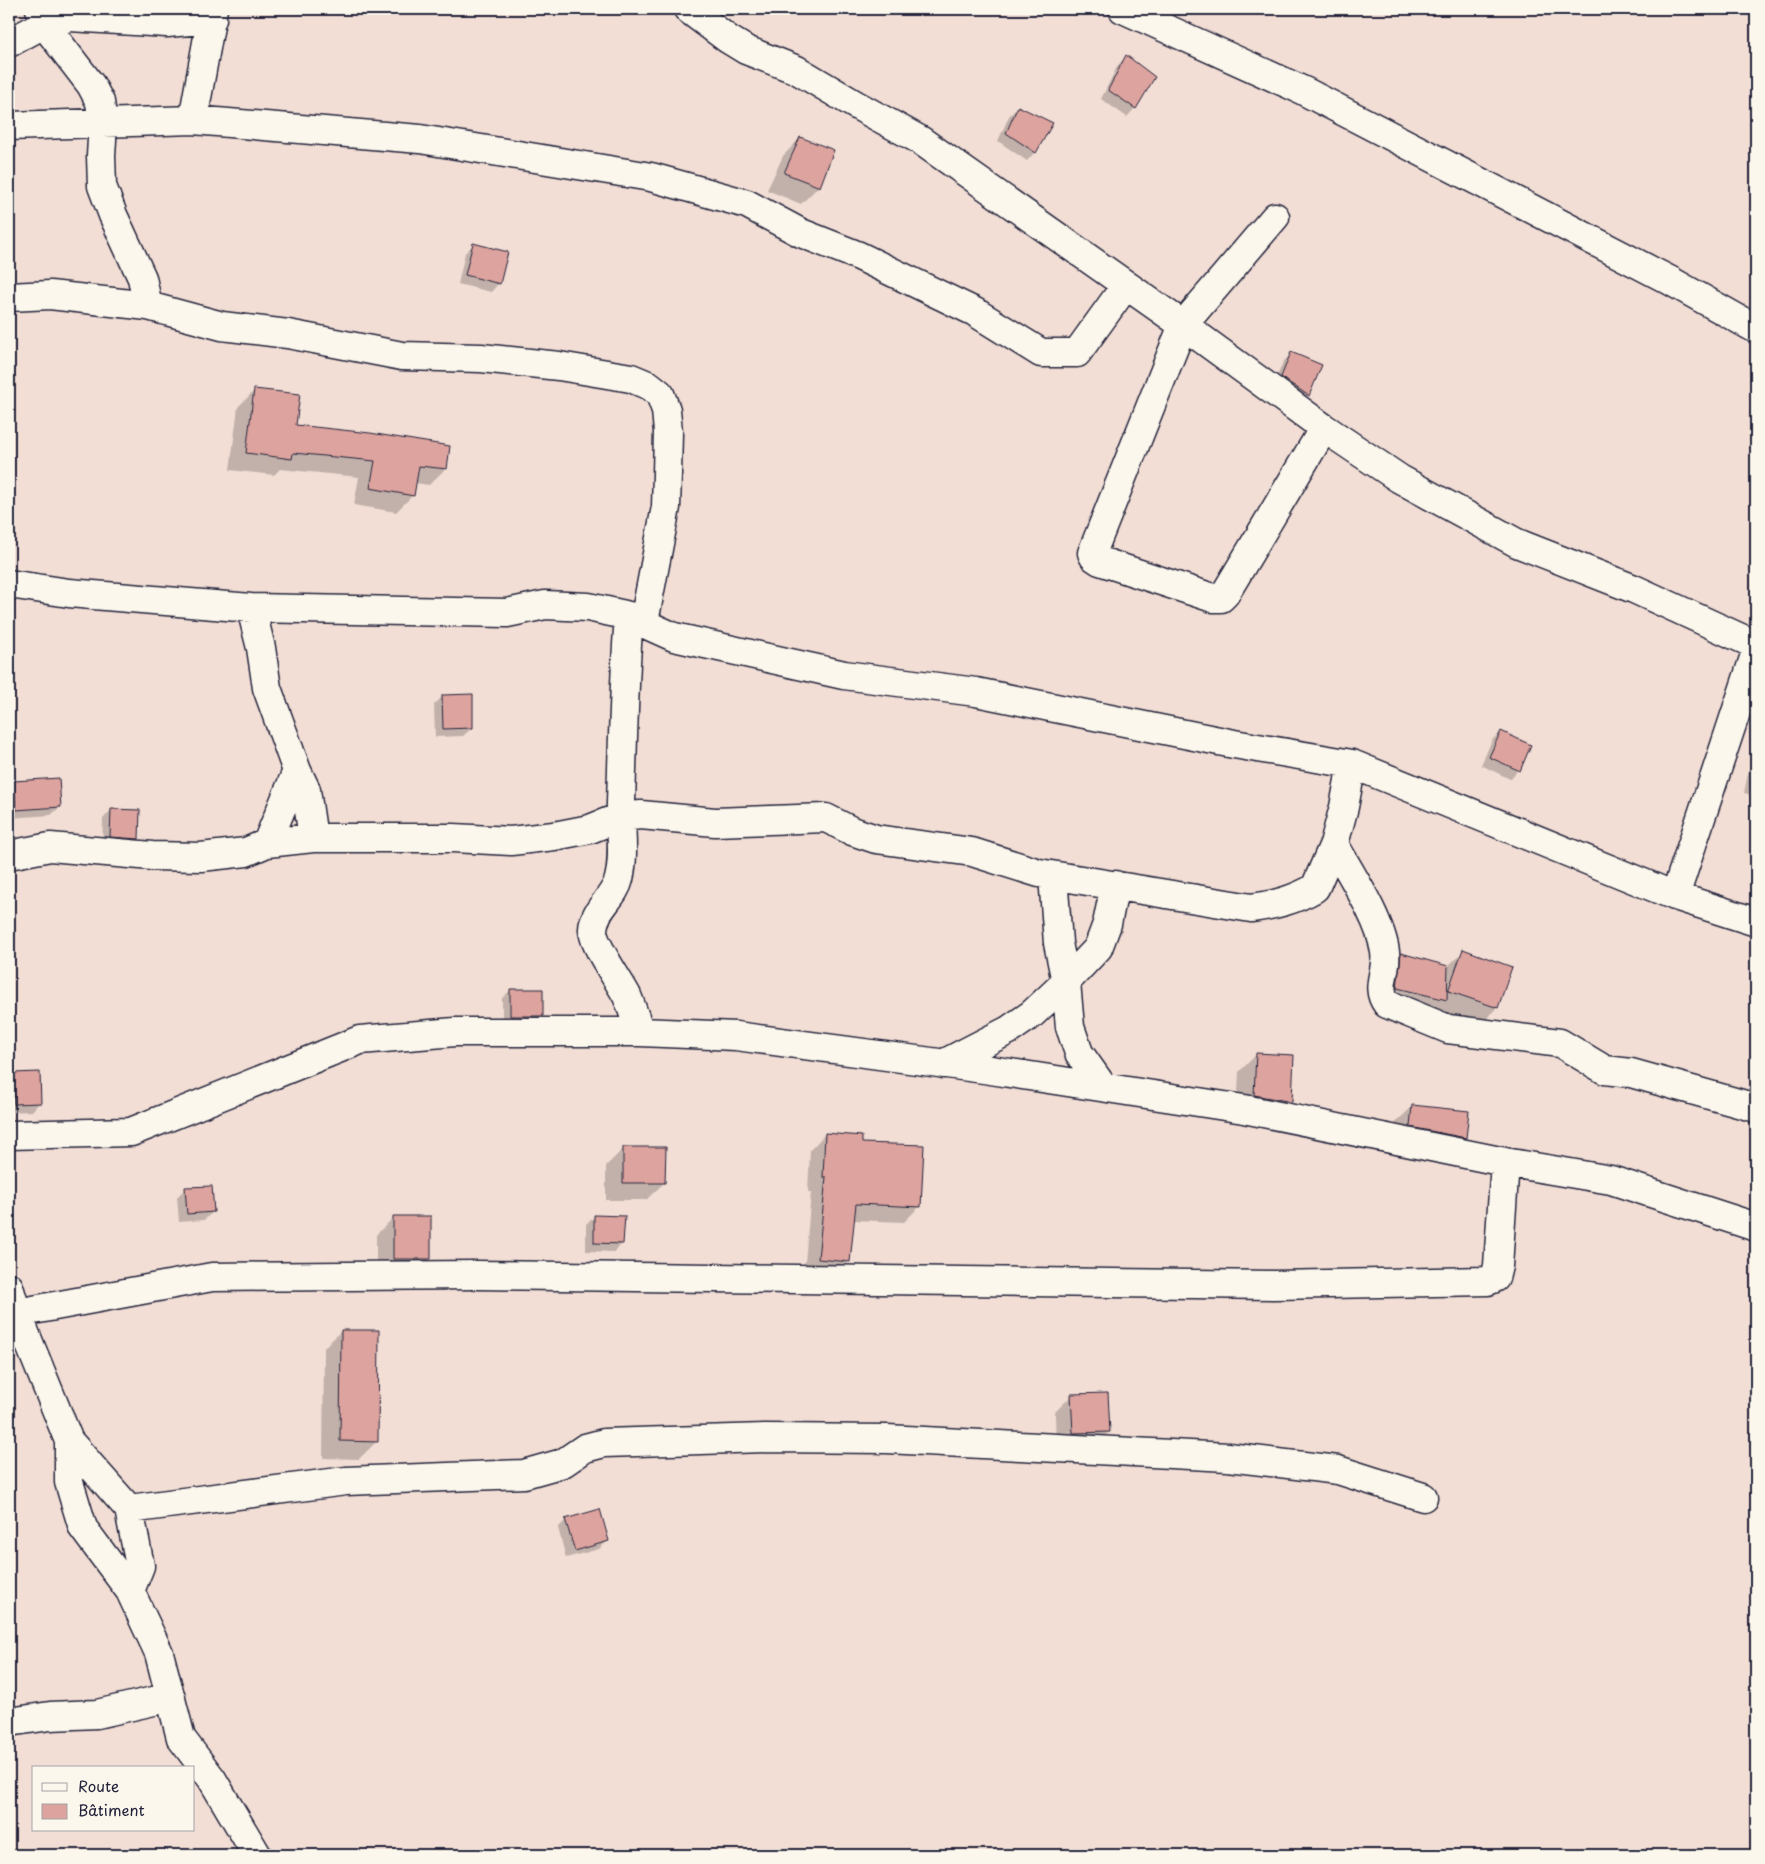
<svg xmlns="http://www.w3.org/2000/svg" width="1765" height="1864" font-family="'Playpen Sans',sans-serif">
<rect width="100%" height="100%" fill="#f2ded5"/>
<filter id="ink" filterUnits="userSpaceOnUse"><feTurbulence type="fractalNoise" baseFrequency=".02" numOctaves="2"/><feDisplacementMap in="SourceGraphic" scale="10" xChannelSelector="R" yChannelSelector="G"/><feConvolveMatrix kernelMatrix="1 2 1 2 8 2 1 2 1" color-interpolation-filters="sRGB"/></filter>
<g filter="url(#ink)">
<path fill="#0003" d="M 1126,57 L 1135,108 L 1127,117 L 1101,99 L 1118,65 Z
M 1018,107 L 1035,152 L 1027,161 L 998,141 L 1009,116 Z
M 800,138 L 819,186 L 801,204 L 767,190 L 783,156 Z
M 473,245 L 499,283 L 491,292 L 458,284 L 465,253 Z
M 1292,353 L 1321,365 L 1307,396 L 1299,404 L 1273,386 L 1283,362 Z
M 255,390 L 295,427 L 446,468 L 429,485 L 415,483 L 413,495 L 396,512 L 354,505 L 359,477 L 280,469 L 274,475 L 230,470 L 238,407 Z
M 443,696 L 472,728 L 463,736 L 435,737 L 434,705 Z
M 1501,732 L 1518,770 L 1510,779 L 1481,765 L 1492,740 Z
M 1756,755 L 1756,796 L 1744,793 L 1751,759 Z
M 15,782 L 60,807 L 51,815 L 9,818 L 9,788 Z
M 111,810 L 138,839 L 130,847 L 102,845 L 103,819 Z
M 1464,951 L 1497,1008 L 1480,1025 L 1432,1008 L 1433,1006 L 1389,996 L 1393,963 L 1401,955 L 1447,967 Z
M 511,990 L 542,1016 L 533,1024 L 502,1024 L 502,998 Z
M 1257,1054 L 1291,1101 L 1273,1119 L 1237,1112 L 1239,1072 Z
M 13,1074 L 40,1102 L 32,1111 L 9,1112 L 9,1079 Z
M 1413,1106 L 1464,1137 L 1447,1155 L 1393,1144 L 1395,1123 Z
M 825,1134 L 861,1144 L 920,1206 L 904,1222 L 853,1220 L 849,1261 L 834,1277 L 804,1274 L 811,1192 L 808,1192 L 810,1150 Z
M 624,1148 L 664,1183 L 646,1200 L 606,1200 L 606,1166 Z
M 185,1189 L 213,1212 L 204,1220 L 179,1222 L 177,1197 Z
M 595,1216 L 622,1244 L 614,1252 L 586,1251 L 586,1224 Z
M 394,1217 L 430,1258 L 413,1276 L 376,1276 L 376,1235 Z
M 341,1331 L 377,1441 L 359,1459 L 323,1458 L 324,1348 Z
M 1072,1395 L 1109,1432 L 1091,1449 L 1056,1450 L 1055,1412 Z
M 566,1520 L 608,1541 L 599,1549 L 566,1558 L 558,1528 Z"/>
<path fill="#dda39e" stroke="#22223b" d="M 1126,55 L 1155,77 L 1136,109 L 1108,90 Z
M 1018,106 L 1053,123 L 1036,153 L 1006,133 Z
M 800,137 L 834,150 L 820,187 L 784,173 Z
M 473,243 L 508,252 L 500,284 L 465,275 Z
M 1291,352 L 1322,365 L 1309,396 L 1281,377 Z
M 254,389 L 300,394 L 296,425 L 370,433 L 450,446 L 447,469 L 419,466 L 414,496 L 370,488 L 375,461 L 293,453 L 292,459 L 246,453 Z
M 473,694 L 473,728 L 443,729 L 442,695 Z
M 1501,731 L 1531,745 L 1520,771 L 1489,757 Z
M 59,778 L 61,807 L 16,810 L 14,781 Z
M 111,809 L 140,810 L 139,839 L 110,837 Z
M 1463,949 L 1512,967 L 1498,1008 L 1448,991 Z
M 1401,953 L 1448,966 L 1447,1000 L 1397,988 Z
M 510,989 L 543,989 L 543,1016 L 510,1016 Z
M 1256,1053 L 1294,1055 L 1292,1102 L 1254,1095 Z
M 40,1072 L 41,1103 L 14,1104 L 12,1073 Z
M 1412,1105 L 1469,1111 L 1466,1138 L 1410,1127 Z
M 825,1133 L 862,1136 L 862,1143 L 924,1145 L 921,1207 L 856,1204 L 850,1262 L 818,1259 L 826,1177 L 823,1177 Z
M 623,1147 L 666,1147 L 665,1183 L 623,1183 Z
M 212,1186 L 214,1212 L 187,1214 L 185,1187 Z
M 594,1215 L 625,1216 L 623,1244 L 594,1243 Z
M 393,1216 L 431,1216 L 431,1259 L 393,1259 Z
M 341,1330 L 379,1330 L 378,1442 L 340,1441 Z
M 1108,1393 L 1110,1432 L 1073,1433 L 1071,1394 Z
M 600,1509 L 609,1541 L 575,1551 L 565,1519 Z"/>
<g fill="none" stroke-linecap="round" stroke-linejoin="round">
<defs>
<path id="minor" d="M 40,9 L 44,24 L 91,85 L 100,102 L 103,123 L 101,156 L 102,186 L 113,215 L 142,278 L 148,306
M 688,9 L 728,39 L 746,50 L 797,70 L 856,105 L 920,140 L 1183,325 L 1324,428 L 1400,479 L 1517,543 L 1634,589 L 1756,645
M 1123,9 L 1304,91 L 1669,280 L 1756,329
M 9,43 L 44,24 L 70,17 L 167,23 L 212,19
M 193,120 L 213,9
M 9,126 L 193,120 L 420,139 L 651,177 L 747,204 L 801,233 L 859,256 L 975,312 L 1041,353 L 1077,353 L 1126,285
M 1275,217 L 1183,325 L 1092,553 L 1094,557 L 1100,561 L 1213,598 L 1221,598 L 1225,594 L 1324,428
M 9,297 L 50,295 L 148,306 L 222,326 L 288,334 L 402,356 L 481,358 L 559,366 L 631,378 L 650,386 L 660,394 L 666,410 L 668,432 L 667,474 L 666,507 L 644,622
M 9,584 L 69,593 L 251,608 L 507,613 L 545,605 L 588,607 L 625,615 L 674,637 L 844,675 L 976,692 L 1234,744 L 1352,764 L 1675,896 L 1756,922
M 251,608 L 261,648 L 267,688 L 297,771 L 306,790 L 313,838
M 629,616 C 624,678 623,740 621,803 C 620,828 625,854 619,879 C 615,897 594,909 593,929 C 592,943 620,982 627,996 C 632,1008 636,1020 640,1032
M 267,843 L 297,771
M 1334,844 C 1350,873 1381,920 1385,952 C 1388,972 1374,987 1387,1004 L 1448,1029 L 1560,1043 L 1605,1070 L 1631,1073 L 1756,1108
M 9,855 L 50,847 L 152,856 L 201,857 L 246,852 L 267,843 L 313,838 L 453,838 L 511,841 L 554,836 L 590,829 L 620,817 L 641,815 L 715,822 L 826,818 L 852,831 L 876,839 L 972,852 L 1039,873 L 1251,908 C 1275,905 1294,900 1315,888 L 1334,844 L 1344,807 L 1352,764
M 1053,876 L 1058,943 L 1066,982 L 1070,1027 L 1079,1053 L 1103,1087
M 1675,896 L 1756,652
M 943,1064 L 1009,1030 L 1032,1014 L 1066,982 L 1098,948 L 1107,924 L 1115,885
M 9,1135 L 131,1132 L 360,1040 L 455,1032 L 640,1032 L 736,1036 L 984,1069 L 1244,1109 L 1505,1162 L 1611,1180 L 1756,1227
M 9,1287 L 17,1313 L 69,1441 L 69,1482 L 83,1528 L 130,1591 L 159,1653 L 181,1738 L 212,1779 L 257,1855
M 9,1312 L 17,1313 L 212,1277 L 476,1275 L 1274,1285 L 1488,1281 L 1495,1278 L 1498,1266 L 1505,1162
M 69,1441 L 129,1509 L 140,1566 L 130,1591
M 129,1509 L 346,1481 L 524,1474 L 563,1463 L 585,1448 L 604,1443 L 765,1438 L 887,1439 L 1228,1457 L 1338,1470 L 1423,1497
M 9,1722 L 50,1716 L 97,1714 L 171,1697"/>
</defs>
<use href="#minor" stroke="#22223b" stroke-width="31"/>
<use href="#minor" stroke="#fbf7ec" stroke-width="28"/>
</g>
</g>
<rect width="1765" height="1864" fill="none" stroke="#fbf7ec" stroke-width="30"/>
<rect x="15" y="15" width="1735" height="1834" fill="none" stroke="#22223b" stroke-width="2" filter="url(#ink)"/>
<rect x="32" y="1766" width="162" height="65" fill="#fbf7ec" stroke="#a4a2a5"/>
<rect x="42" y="1783" width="25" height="8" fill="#fbf7ec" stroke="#a4a2a5"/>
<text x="78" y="1792" font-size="15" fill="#22223b">Route</text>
<rect x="42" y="1804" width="25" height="15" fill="#dda39e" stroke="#a4a2a5"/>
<text x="78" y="1816" font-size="15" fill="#22223b">Bâtiment</text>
</svg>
